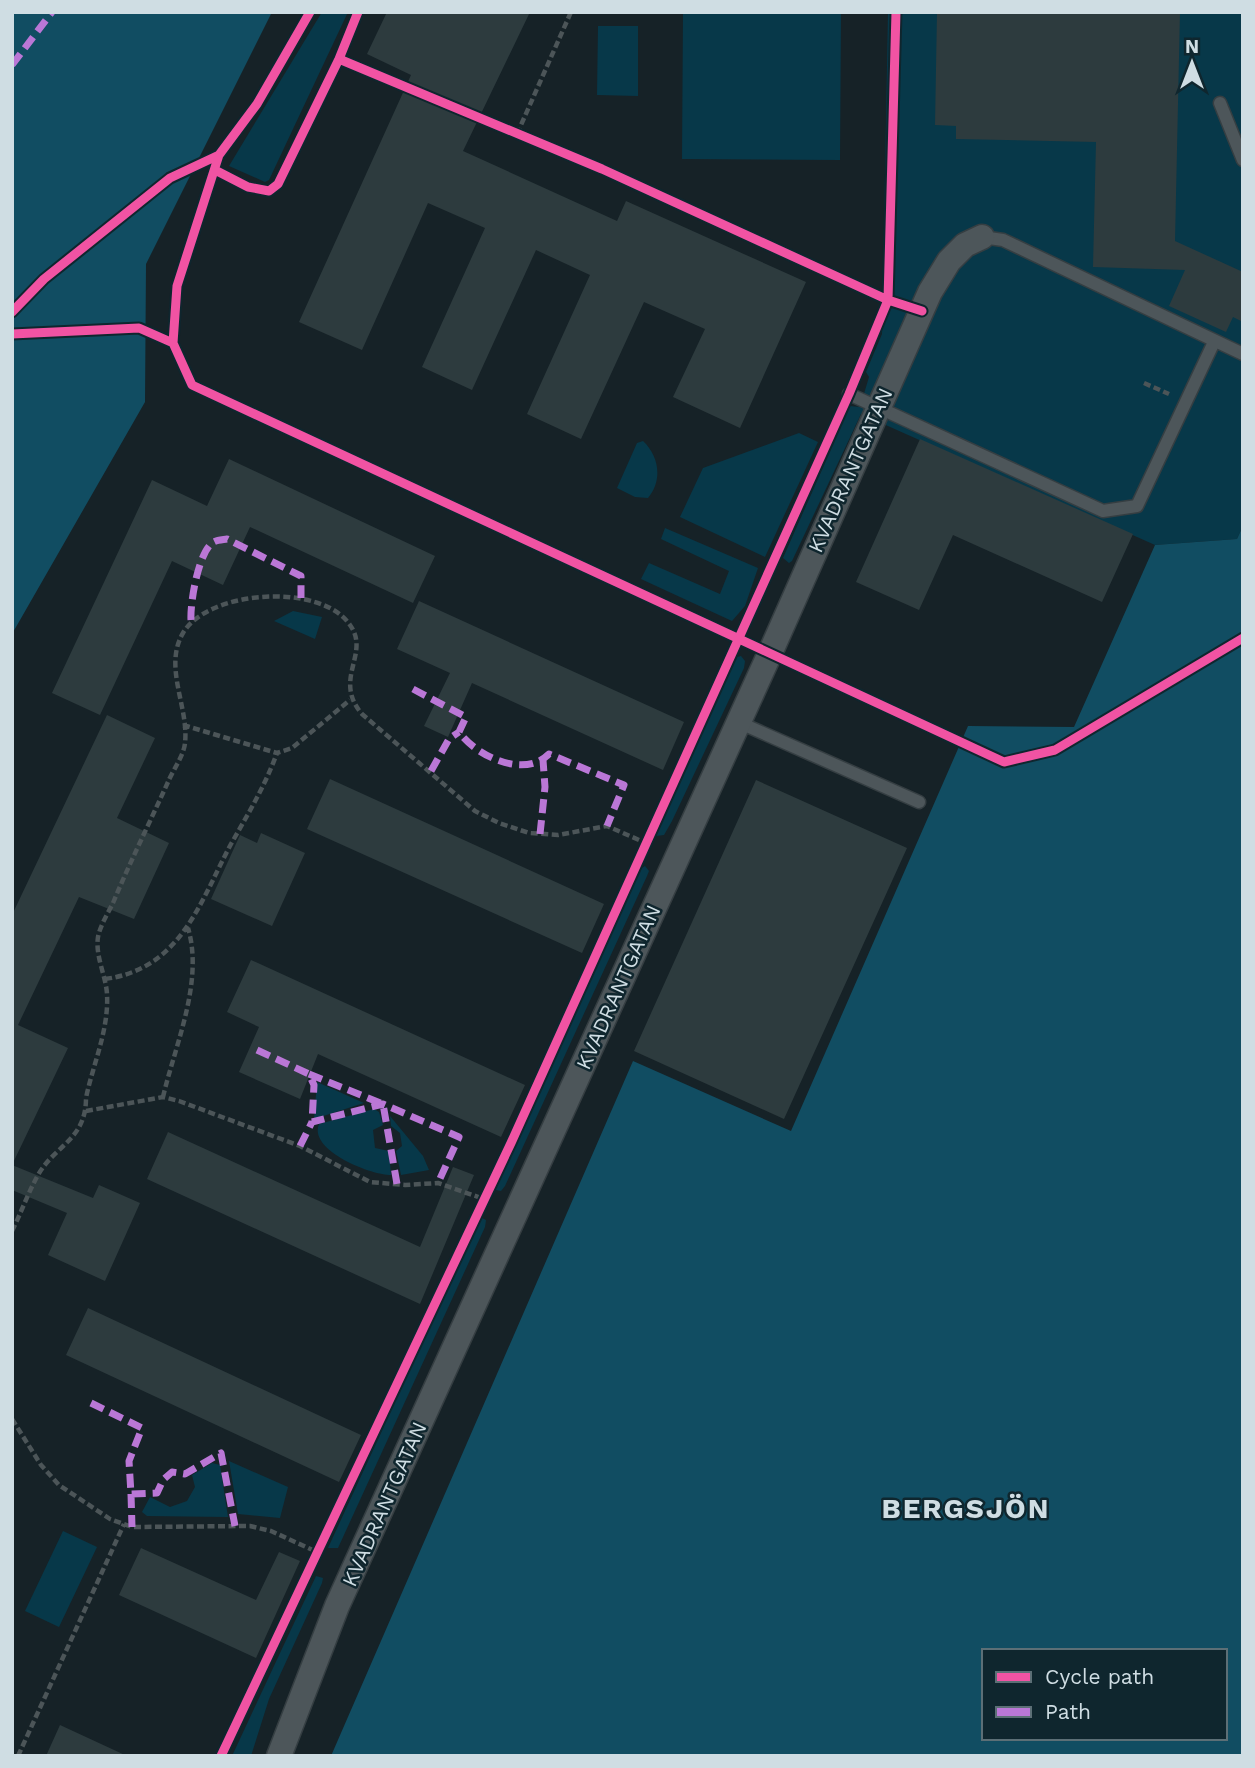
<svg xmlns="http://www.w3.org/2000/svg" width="1255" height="1768" font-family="'Work Sans',sans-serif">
<rect width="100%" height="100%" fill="#162227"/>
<path fill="#073849" d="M 322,12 L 348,12 L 269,180 L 265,182 L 229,166 Z
M 683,12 L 841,12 L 840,160 L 682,159 Z
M 888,12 L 1243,12 L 1243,526 L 1237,539 L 1155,545 L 861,414 L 792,561 L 789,563 L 783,558 L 850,406 L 860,407 L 869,377 L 866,372 L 882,334 Z
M 598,26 L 638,26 L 638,96 L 597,95 Z
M 799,433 L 818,442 L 765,557 L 680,517 L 703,468 Z
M 643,441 C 659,456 663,480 648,498 L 635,497 L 617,488 L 637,443 Z
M 665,528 L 758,568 L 745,606 L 732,621 L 641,579 L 649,563 L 720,594 L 729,571 L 661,539 Z
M 293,611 L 322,617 L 315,639 L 274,621 Z
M 741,656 L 745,661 L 744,668 L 672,821 L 664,835 L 656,836 L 737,657 Z
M 645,866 L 649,871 L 647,876 L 505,1186 L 501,1191 L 496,1190 L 496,1182 L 637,871 Z
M 317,1082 L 364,1103 L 314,1119 Z
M 374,1109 L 379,1112 L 383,1125 L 373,1130 L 375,1148 L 389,1151 L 391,1175 C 370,1175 308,1150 319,1124 Z
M 390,1116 L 423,1156 L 429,1170 L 401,1175 L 396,1151 L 402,1146 L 400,1133 L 391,1126 Z
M 480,1217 L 486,1220 L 485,1227 L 338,1548 L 328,1548 Z
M 229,1461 L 288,1487 L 280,1518 L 238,1514 Z
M 212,1463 L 220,1465 L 228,1517 L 147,1516 L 142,1512 L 150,1497 L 170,1507 L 187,1501 L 195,1487 L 192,1475 Z
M 63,1531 L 97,1547 L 59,1627 L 25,1611 Z
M 316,1576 L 323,1578 L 322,1583 L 269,1699 L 251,1756 L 232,1756 Z"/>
<path fill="#114d62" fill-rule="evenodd" d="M 12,12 L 272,12 L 146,264 L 145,402 L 12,634 Z
M 1243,526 L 1243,1756 L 331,1756 L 633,1061 L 791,1131 L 968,726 L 1074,727 L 1155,545 L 1237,539 ZM 984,1651 L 1225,1651 L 1225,1738 L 984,1738 Z"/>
<path fill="#2d3b3e" d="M 387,12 L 530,12 L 463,151 L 617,221 L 626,201 L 806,282 L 740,428 L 673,397 L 705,329 L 644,302 L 581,439 L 527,414 L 590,275 L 536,250 L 472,390 L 422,367 L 485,228 L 428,203 L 362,350 L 299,322 L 411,75 L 367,54 Z
M 937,12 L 1180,12 L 1175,241 L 1243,272 L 1243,322 L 1233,317 L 1226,332 L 1169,306 L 1185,270 L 1093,267 L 1096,142 L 956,139 L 956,126 L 935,125 Z
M 920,439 L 1133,534 L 1102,602 L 953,535 L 919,610 L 856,582 Z
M 229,459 L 435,556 L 413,603 L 250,527 L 223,585 L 172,561 L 100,715 L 52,693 L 152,480 L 207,506 Z
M 419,601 L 684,722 L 663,770 L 472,683 L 448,737 L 424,726 L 450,673 L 397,649 Z
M 107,715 L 155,738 L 117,818 L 169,843 L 134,919 L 79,897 L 18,1025 L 68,1048 L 12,1165 L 93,1198 L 99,1185 L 140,1203 L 105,1281 L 48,1255 L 67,1213 L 12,1190 L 12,915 Z
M 330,779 L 604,904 L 582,953 L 307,829 Z
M 756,780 L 907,848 L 784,1119 L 634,1051 Z
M 261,833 L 305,853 L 272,926 L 211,899 L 240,835 L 257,843 Z
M 251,960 L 525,1085 L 501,1137 L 318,1054 L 300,1099 L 239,1072 L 259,1027 L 227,1012 Z
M 168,1132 L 420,1247 L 453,1167 L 474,1175 L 420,1304 L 147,1179 Z
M 88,1308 L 361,1435 L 339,1482 L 66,1355 Z
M 141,1548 L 256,1600 L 279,1552 L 300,1561 L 256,1658 L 119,1595 Z
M 60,1725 L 127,1756 L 46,1756 Z"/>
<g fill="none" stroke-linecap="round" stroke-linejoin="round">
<defs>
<path id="service" d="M 1220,103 L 1243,160
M 982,237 L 1003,240 L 1243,354
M 849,394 L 1103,511 L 1137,506 L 1214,342
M 738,722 L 919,802"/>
<path id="minor" d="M 279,1756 L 337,1606 L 771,651 L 930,292 L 949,261 L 965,245 L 982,237"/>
</defs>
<use href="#service" stroke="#353e42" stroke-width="15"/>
<use href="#minor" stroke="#353e42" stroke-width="27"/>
<path stroke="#4c5558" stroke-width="4.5" stroke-dasharray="7 3.5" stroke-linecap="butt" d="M 517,134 L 571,12
M 1144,383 L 1169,394
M 183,725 L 277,753 L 292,748 L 350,700
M 105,979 C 181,969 200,902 231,844 C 248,814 265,786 277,753
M 163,1097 C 175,1045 204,982 188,928
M 86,1111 L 163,1097 L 179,1101 L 300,1146 L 370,1182 L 405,1185 L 438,1183 L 484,1199
M 12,1231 C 21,1213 28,1193 38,1175 C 55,1145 86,1140 86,1098 C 93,1064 109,1030 107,994 C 106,976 95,956 98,937 C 100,926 108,913 113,903 C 130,862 150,822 168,782 C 173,770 184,755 185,743 C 189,707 163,667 183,633 C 208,590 321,582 350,625 C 371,654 332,679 362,714 L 475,811 L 499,823 L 529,833 L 558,835 L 607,826 L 646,843
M 12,1419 L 41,1465 L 59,1485 L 110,1519 L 132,1527 L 250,1526 L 271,1531 L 317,1552
M 18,1756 L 124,1524"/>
<use href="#service" stroke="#4d565a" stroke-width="12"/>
<use href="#minor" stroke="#4d565a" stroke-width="24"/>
<path stroke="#ba77d6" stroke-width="7" stroke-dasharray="14 7" stroke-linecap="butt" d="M 12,65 L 52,12
M 191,620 C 190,603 198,556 211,544 C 215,540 221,540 227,539 L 301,576 L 301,598
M 413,689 L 466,717 L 459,732 C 476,756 524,779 549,754 L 624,785 L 607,826
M 431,771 L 449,739 L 459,732
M 540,834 L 545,787 L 543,760
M 257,1050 L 309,1074 L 314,1085 L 312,1122 L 383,1104 L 459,1137 L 438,1183
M 309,1074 L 383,1104 L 397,1184
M 300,1146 L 312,1122
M 91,1403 L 142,1428 L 129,1461 L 131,1494 L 157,1493 L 163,1480 L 172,1472 L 185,1474 L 221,1453 L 235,1526
M 131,1494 L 132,1527"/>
<defs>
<path id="cycleway" d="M 310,12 L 257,104 L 219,155 L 177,286 L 173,343 L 192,385 L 1004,762 L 1055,750 L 1243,638
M 896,12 L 888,300 L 922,311
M 215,170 L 248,187 L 269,191 L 278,184 L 339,59 L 358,12
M 12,312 L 44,279 L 170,178 L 219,155
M 12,334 L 139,328 L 173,343
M 221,1756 L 511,1143 L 849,394 L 888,300 L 602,169 L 339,59"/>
</defs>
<use href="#cycleway" stroke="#0f262e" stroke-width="13"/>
<use href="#cycleway" stroke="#f153a3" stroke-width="9"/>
</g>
<g text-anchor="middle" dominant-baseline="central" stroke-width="5" stroke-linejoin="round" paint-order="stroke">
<g font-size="21" fill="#cfdde3" stroke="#0f262e">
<text transform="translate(850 470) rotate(-66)">KVADRANTGATAN</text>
<text transform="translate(618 987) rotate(-66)">KVADRANTGATAN</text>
<text transform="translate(384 1504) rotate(-66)">KVADRANTGATAN</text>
</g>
<g font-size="28" font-weight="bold" letter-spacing="2" fill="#cfdde3" stroke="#0f262e">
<text x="966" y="1508">BERGSJÖN</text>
</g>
</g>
<rect width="1255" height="1768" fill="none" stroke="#cfdde3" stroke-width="28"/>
<rect x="982" y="1649" width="245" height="91" fill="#0f262e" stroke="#5c6f76" stroke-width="2"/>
<rect x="996" y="1672" width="35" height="10" fill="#f153a3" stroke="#5c6f76" stroke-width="2"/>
<text x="1045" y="1684" font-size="21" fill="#cfdde3">Cycle path</text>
<rect x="996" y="1707" width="35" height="10" fill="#ba77d6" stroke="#5c6f76" stroke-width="2"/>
<text x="1045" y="1719" font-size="21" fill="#cfdde3">Path</text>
<g transform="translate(1192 63)" stroke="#0f262e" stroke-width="5" paint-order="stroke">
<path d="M0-5L12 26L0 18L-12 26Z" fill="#cfdde3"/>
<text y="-10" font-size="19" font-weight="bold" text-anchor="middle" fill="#cfdde3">N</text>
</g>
</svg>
